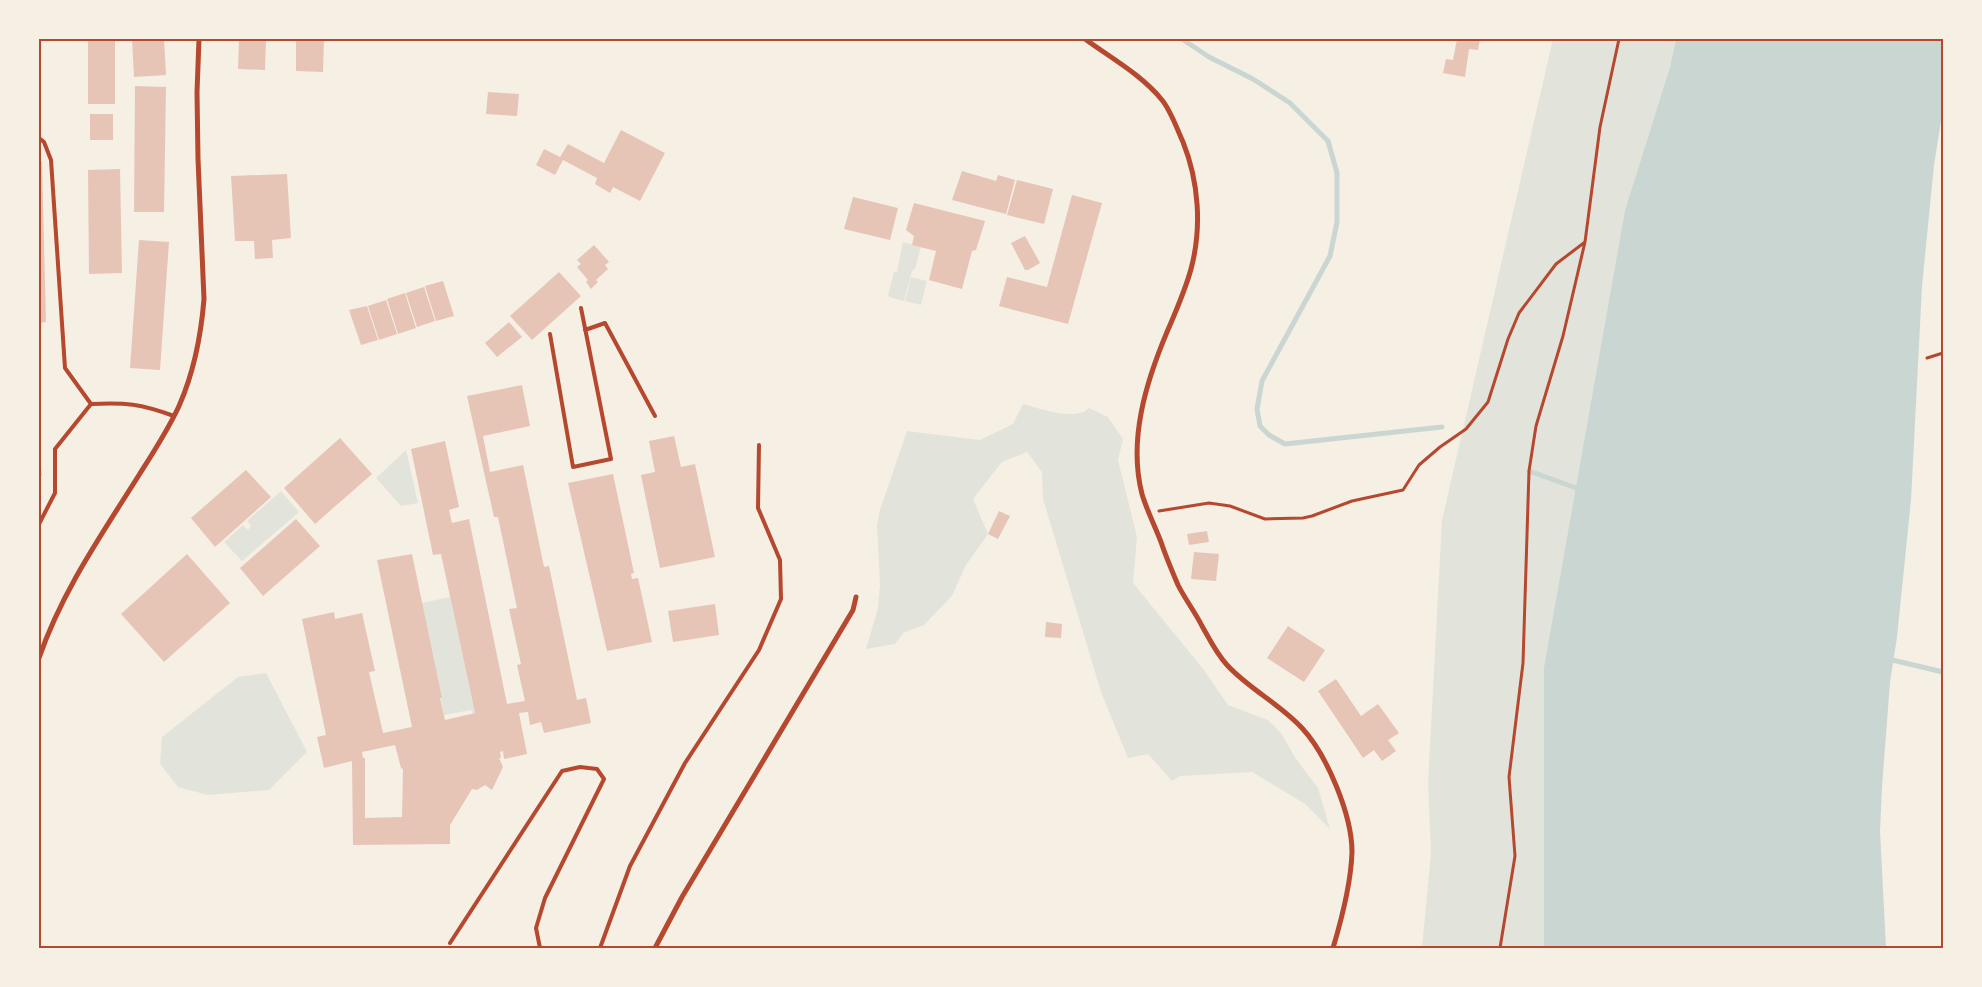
<svg xmlns="http://www.w3.org/2000/svg" width="1982" height="987" font-family="'IBM Plex Sans',sans-serif">
<rect width="100%" height="100%" fill="#f6efe4"/>
<path fill="#e2e4dc" d="M 1553,39 L 1676,39 L 1670,67 L 1625,210 L 1544,667 L 1544,948 L 1422,948 L 1431,853 L 1428,784 L 1442,520 Z
M 903,242 L 921,247 L 915,269 L 912,271 L 904,301 L 889,297 L 888,295 L 894,272 L 897,272 Z
M 911,277 L 927,281 L 921,305 L 905,301 Z
M 1023,404 C 1039,408 1075,422 1089,408 L 1108,417 L 1123,439 L 1118,460 L 1137,537 L 1133,583 L 1204,670 L 1228,705 L 1268,720 L 1281,733 L 1296,759 L 1318,788 L 1330,829 L 1305,804 L 1252,772 L 1180,776 L 1172,781 L 1148,754 L 1128,758 L 1101,692 L 1043,499 L 1042,472 L 1027,452 L 1002,462 L 973,499 L 988,534 L 966,565 L 952,596 L 924,625 L 903,633 L 895,644 L 866,649 L 878,608 L 880,585 L 877,525 L 880,510 L 907,431 L 980,440 L 1013,424 Z
M 406,450 L 418,503 L 401,506 L 376,478 Z
M 281,491 L 299,512 L 242,561 L 224,542 L 243,525 L 248,530 L 251,526 L 247,521 Z
M 450,597 L 475,713 L 473,714 L 471,710 L 444,715 L 422,603 Z
M 266,673 L 307,752 L 269,790 L 208,795 L 178,787 L 160,764 L 162,737 L 238,677 Z"/>
<path fill="#c9d6d2" d="M 1676,39 L 1943,39 L 1943,108 L 1934,165 L 1922,286 L 1911,500 L 1897,637 L 1890,682 L 1882,787 L 1880,831 L 1886,948 L 1544,948 L 1544,667 L 1625,210 L 1670,67 Z"/>
<g fill="none" stroke-linecap="round" stroke-linejoin="round">
<path stroke="#c9d6d2" stroke-width="5" d="M 1182,39 L 1209,57 L 1253,79 L 1290,103 L 1328,141 L 1337,173 L 1337,222 L 1330,256 L 1262,381 L 1257,409 L 1260,426 L 1269,435 L 1285,444 L 1442,427
M 1529,471 L 1582,490
M 1888,659 L 1943,672"/>
</g>
<path fill="#e6c5b7" fill-rule="evenodd" d="M 88,39 L 115,39 L 115,104 L 88,104 Z
M 132,39 L 164,39 L 166,75 L 134,77 Z
M 239,39 L 266,39 L 265,70 L 238,69 Z
M 296,39 L 324,39 L 323,72 L 296,71 Z
M 1457,39 L 1480,39 L 1478,50 L 1469,49 L 1465,77 L 1443,73 L 1446,59 L 1453,60 Z
M 135,86 L 166,87 L 164,212 L 134,212 Z
M 488,92 L 519,94 L 517,116 L 486,114 Z
M 90,114 L 113,114 L 113,140 L 90,140 Z
M 621,130 L 665,153 L 640,201 L 613,187 L 610,193 L 595,184 L 597,178 L 563,160 L 555,175 L 536,165 L 544,149 L 560,157 L 568,144 L 604,163 Z
M 39,162 L 42,162 L 46,322 L 39,323 Z
M 120,169 L 122,273 L 89,274 L 88,170 Z
M 962,171 L 996,181 L 998,175 L 1015,180 L 1006,214 L 952,200 Z
M 287,174 L 291,238 L 272,240 L 273,258 L 255,259 L 254,241 L 235,241 L 231,176 Z
M 1017,180 L 1053,189 L 1044,224 L 1007,215 Z
M 1072,195 L 1102,203 L 1068,324 L 999,306 L 1007,277 L 1047,287 Z
M 853,197 L 898,208 L 890,240 L 844,229 Z
M 914,203 L 985,221 L 976,250 L 972,251 L 962,289 L 929,280 L 936,251 L 912,245 L 914,236 L 906,230 Z
M 1025,236 L 1040,263 L 1028,270 L 1025,270 L 1011,243 Z
M 139,240 L 169,242 L 160,370 L 130,368 Z
M 594,245 L 609,262 L 605,265 L 608,269 L 596,280 L 598,282 L 591,289 L 586,282 L 588,280 L 577,267 L 581,264 L 577,260 Z
M 559,272 L 581,296 L 532,340 L 510,316 Z
M 443,281 L 454,316 L 436,321 L 425,286 Z
M 424,287 L 435,321 L 417,327 L 406,293 Z
M 405,293 L 416,328 L 398,334 L 387,299 Z
M 386,300 L 397,334 L 379,340 L 368,306 Z
M 367,306 L 378,340 L 361,345 L 349,310 Z
M 509,322 L 522,337 L 497,357 L 485,343 Z
M 522,385 L 530,426 L 483,436 L 490,472 L 523,465 L 544,567 L 549,566 L 577,700 L 586,698 L 591,723 L 544,733 L 541,722 L 530,725 L 528,712 L 519,713 L 527,754 L 504,759 L 503,751 L 500,752 L 501,758 L 499,758 L 503,767 L 492,790 L 485,785 L 477,790 L 472,789 L 450,825 L 450,844 L 353,845 L 352,761 L 324,768 L 317,737 L 326,735 L 302,619 L 334,612 L 335,619 L 362,613 L 375,671 L 369,672 L 383,733 L 412,727 L 377,560 L 412,554 L 442,698 L 440,698 L 445,720 L 475,713 L 441,554 L 433,555 L 411,449 L 445,441 L 459,507 L 449,510 L 452,523 L 469,519 L 507,704 L 525,701 L 517,665 L 521,664 L 509,609 L 517,608 L 498,517 L 494,517 L 467,396 ZM 395,745 L 401,768 L 403,769 L 402,817 L 365,818 L 365,758 L 363,758 L 362,752 Z
M 674,436 L 681,467 L 695,464 L 715,557 L 660,568 L 641,475 L 655,472 L 649,441 Z
M 340,438 L 372,474 L 315,524 L 284,488 Z
M 39,453 L 42,475 L 39,477 Z
M 246,470 L 271,497 L 215,547 L 191,518 Z
M 613,474 L 634,573 L 631,574 L 632,579 L 638,578 L 652,642 L 607,651 L 568,483 Z
M 999,511 L 1010,516 L 998,539 L 988,534 Z
M 296,519 L 320,546 L 263,596 L 240,568 Z
M 1207,531 L 1209,542 L 1189,545 L 1187,534 Z
M 1194,552 L 1219,554 L 1216,581 L 1191,579 Z
M 187,554 L 230,603 L 164,662 L 121,614 Z
M 715,604 L 719,635 L 673,642 L 668,611 Z
M 1046,622 L 1062,624 L 1061,638 L 1045,637 Z
M 1288,626 L 1325,650 L 1304,682 L 1267,658 Z
M 1336,679 L 1361,716 L 1378,704 L 1399,733 L 1388,740 L 1396,751 L 1382,761 L 1374,750 L 1363,758 L 1318,691 Z"/>
<g fill="none" stroke-linecap="round" stroke-linejoin="round">
<path stroke="#b5482f" stroke-width="3" d="M 1927,358 L 1943,353
M 1159,511 L 1209,503 L 1230,506 L 1265,519 L 1303,518 L 1312,516 L 1352,501 L 1403,490 L 1419,465 L 1440,447 L 1466,429 L 1488,402 L 1508,339 L 1519,313 L 1556,264 L 1585,242
M 1500,948 L 1515,856 L 1509,777 L 1523,663 L 1529,471 L 1536,426 L 1563,336 L 1585,242 L 1600,127 L 1619,39"/>
<path stroke="#b5482f" stroke-width="4" d="M 39,138 L 44,142 L 51,160 L 65,368 L 91,404 C 125,402 141,404 174,416
M 585,330 L 605,323 L 655,416
M 550,334 L 573,467 L 611,459 L 581,308
M 39,524 L 55,493 L 55,449 L 91,404
M 450,943 L 562,771 L 580,767 L 597,769 L 604,779 L 545,898 L 536,928 L 540,948
M 600,948 L 630,866 L 685,763 L 759,650 L 781,599 L 780,560 L 758,508 L 759,445"/>
<path stroke="#b5482f" stroke-width="5" d="M 1085,39 C 1111,58 1142,75 1162,100 C 1171,111 1177,129 1183,142 C 1199,182 1202,228 1191,269 C 1185,291 1176,311 1167,332 C 1146,382 1128,440 1142,494 C 1147,511 1155,526 1161,542 C 1166,557 1172,571 1178,585 C 1185,599 1195,612 1202,626 C 1210,640 1216,653 1227,665 C 1249,689 1280,704 1302,728 C 1327,755 1352,815 1352,852 C 1351,884 1342,918 1333,948
M 39,658 C 62,591 102,534 139,475 C 153,453 168,430 179,406 C 194,372 201,336 204,299 L 198,159 L 197,92 L 199,39
M 655,948 L 682,897 L 853,610 L 856,597"/>
</g>
<rect width="1982" height="987" fill="none" stroke="#f6efe4" stroke-width="80"/>
<rect x="40" y="40" width="1902" height="907" fill="none" stroke="#b5482f" stroke-width="2"/>
</svg>
